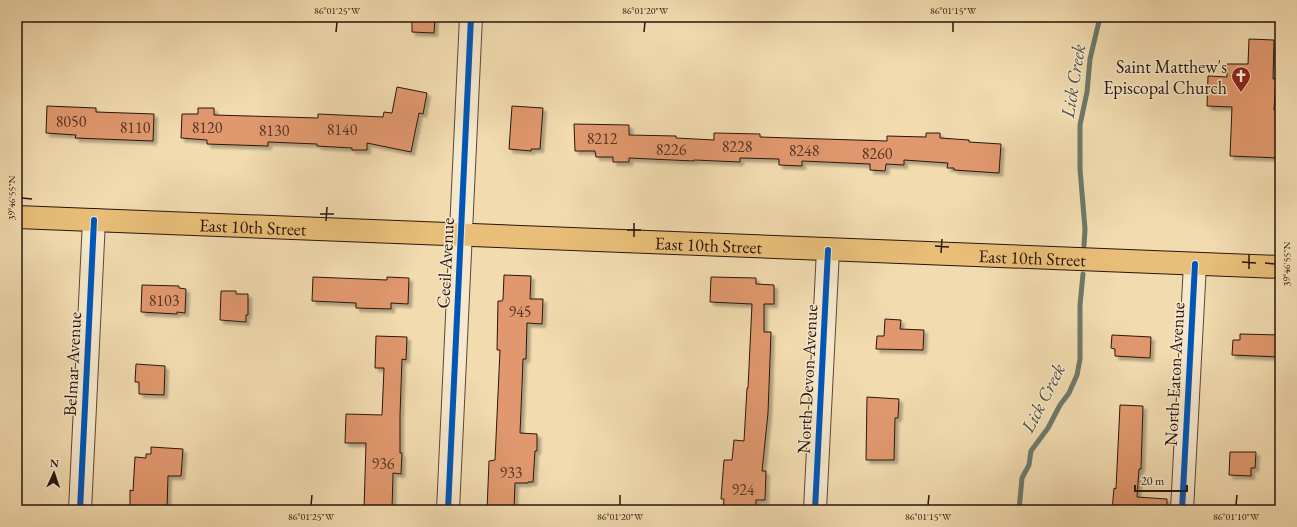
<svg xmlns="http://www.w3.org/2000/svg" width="1297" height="527" font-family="'EB Garamond',serif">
<defs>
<filter id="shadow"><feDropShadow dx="3.5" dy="3.5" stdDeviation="1" flood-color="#0004"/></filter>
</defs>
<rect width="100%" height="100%" fill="#f1dbaf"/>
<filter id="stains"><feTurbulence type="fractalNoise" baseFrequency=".005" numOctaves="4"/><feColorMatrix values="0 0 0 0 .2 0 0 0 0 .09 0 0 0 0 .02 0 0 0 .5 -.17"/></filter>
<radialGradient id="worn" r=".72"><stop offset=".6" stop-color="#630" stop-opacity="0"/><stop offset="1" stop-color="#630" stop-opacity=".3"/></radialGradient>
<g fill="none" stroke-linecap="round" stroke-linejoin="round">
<path stroke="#6d796a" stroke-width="5" d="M 1084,246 L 1085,229 L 1080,169 L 1080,125 L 1087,92 L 1090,59 L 1100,17
M 1019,510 L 1022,478 L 1029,465 L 1031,451 L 1048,428 L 1060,405 L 1069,393 L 1077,375 L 1080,359 L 1080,305 L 1083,274"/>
</g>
<path fill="#e1986e" stroke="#29150d" filter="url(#shadow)" d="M 412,17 L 435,17 L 434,33 L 412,32 Z
M 1249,39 L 1274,40 L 1273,79 L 1276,79 L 1274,110 L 1280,111 L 1279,158 L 1230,156 L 1232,107 L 1207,106 L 1208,76 L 1227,77 L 1227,64 L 1248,64 Z
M 397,87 L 427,93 L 423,114 L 419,113 L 411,152 L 367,143 L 367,150 L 352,150 L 352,148 L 317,146 L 317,144 L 268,142 L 268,146 L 207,144 L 207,140 L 181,138 L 182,114 L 198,114 L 198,108 L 214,108 L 214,115 L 318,118 L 318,114 L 383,117 L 384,112 L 392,113 Z
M 47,106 L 96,108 L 96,112 L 154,114 L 153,141 L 75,138 L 76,135 L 46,133 Z
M 512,106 L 543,108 L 540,149 L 531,149 L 531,151 L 509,149 Z
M 574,124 L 629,125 L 629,135 L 676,136 L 676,138 L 714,140 L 714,133 L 760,134 L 760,137 L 887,141 L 887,136 L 926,137 L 926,133 L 940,133 L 940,138 L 969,140 L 969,142 L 1001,144 L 999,173 L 954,170 L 954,168 L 947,168 L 948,163 L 904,160 L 904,165 L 886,164 L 885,171 L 870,170 L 870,164 L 802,161 L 802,166 L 779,165 L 779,159 L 740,158 L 740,162 L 694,160 L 694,161 L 629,158 L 629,162 L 613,162 L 613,157 L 596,157 L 595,151 L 575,151 Z
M 504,275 L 531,276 L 530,299 L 543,299 L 542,324 L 527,323 L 526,359 L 523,359 L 522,386 L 520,433 L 537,434 L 537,451 L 535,451 L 533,482 L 528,482 L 528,483 L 515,483 L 514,510 L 487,510 L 489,461 L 495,460 L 500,350 L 497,350 L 498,301 L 502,301 L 503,299 Z
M 313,277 L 387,280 L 387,277 L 409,278 L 408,304 L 391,303 L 391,309 L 356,308 L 356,303 L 312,301 Z
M 711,277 L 756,278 L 756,284 L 774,285 L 774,304 L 764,304 L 764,332 L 771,332 L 768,413 L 762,471 L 766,471 L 765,500 L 756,500 L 756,510 L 723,510 L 724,499 L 721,499 L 724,460 L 732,460 L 734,440 L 744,441 L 747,388 L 748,388 L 752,304 L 710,302 Z
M 142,285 L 179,286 L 179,288 L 186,289 L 185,313 L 177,312 L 177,314 L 141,312 Z
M 221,291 L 236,291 L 236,294 L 248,294 L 248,315 L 246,315 L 246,322 L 220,320 Z
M 885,319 L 901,320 L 900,329 L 924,330 L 923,350 L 876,349 L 877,336 L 884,336 Z
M 1240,334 L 1280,335 L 1280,357 L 1232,355 L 1233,340 L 1240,340 Z
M 1112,335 L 1151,337 L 1150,358 L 1115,356 L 1115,349 L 1111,348 Z
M 376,336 L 407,337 L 406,360 L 402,359 L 400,415 L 400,453 L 402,453 L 401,474 L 393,473 L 392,510 L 364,510 L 366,443 L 345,443 L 346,414 L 382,415 L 384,368 L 375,368 Z
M 136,364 L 165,366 L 164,395 L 139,394 L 139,382 L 135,382 Z
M 867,397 L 899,399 L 898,418 L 895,418 L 894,460 L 866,460 Z
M 1120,405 L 1143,406 L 1141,469 L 1139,469 L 1137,497 L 1167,499 L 1167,510 L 1112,510 L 1114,488 L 1116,489 Z
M 151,447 L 183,449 L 181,476 L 168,476 L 167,510 L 130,510 L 130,490 L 133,491 L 135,457 L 146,458 L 146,454 L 151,454 Z
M 1230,452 L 1256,452 L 1255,468 L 1251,468 L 1251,476 L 1229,475 Z"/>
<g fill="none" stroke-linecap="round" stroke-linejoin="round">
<defs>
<path id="minor" d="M 80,510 L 94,220
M 448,510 L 471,17
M 815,510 L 828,250
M 1182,510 L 1195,264"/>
<g id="major">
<path id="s1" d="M 17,217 L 1280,267"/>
</g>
</defs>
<use href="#minor" stroke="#5b4636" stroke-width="24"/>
<use href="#major" stroke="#29150d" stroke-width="24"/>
<use href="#minor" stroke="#f6e8cb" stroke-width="22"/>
<use href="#major" stroke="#e8be78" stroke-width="22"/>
<defs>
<path id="cycleway" d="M 80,510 L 94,220
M 448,510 L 471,17
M 815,510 L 828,250
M 1182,510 L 1195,264"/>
</defs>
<use href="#cycleway" stroke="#f6e8cb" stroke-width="8"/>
<use href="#cycleway" stroke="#0057b8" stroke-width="6"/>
</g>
<path fill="none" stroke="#29150d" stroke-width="1.5" d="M 336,32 L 337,22M 644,32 L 645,22M 953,32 L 953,22M 22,198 L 32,199M 320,214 L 334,214M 326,221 L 327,207M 627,230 L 641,230M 634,237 L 634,223M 935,246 L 949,247M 941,253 L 942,239M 1242,262 L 1256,263M 1265,263 L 1275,264M 1249,269 L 1249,255M 311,505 L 312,495M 620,505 L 620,495M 928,505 L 929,495M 1236,505 L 1237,495"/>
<defs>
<symbol id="church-pin" viewBox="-11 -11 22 30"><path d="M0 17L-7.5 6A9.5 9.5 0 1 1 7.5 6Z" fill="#8f2418" stroke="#f6e8cb"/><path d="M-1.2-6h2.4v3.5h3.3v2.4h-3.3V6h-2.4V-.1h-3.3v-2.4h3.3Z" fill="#fff"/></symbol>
</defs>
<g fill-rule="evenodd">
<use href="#church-pin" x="1230" y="65" width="22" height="30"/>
</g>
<g text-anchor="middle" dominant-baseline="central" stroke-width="3" stroke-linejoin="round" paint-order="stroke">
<g font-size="16" fill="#573625">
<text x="71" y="121">8050</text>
<text x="135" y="127">8110</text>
<text x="207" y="127">8120</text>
<text x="342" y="129">8140</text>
<text x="274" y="130">8130</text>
<text x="602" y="138">8212</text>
<text x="737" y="146">8228</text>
<text x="671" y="149">8226</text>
<text x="804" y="150">8248</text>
<text x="877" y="153">8260</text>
<text x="164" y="300">8103</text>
<text x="520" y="311">945</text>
<text x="383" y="463">936</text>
<text x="511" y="472">933</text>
<text x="743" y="489">924</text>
</g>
<g font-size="18" fill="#29150d" stroke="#f6e8cb" text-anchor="end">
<text x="1227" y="66">Saint Matthew's<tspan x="1227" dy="21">Episcopal Church</tspan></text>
</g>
<g font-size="18" fill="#29150d" stroke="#f6e8cb">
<text stroke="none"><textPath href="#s1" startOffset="236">East 10th Street</textPath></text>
<text stroke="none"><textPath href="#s1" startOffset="692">East 10th Street</textPath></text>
<text stroke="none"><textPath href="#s1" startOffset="1016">East 10th Street</textPath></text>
<text transform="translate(445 263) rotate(-87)">Cecil Avenue</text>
<text transform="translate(72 364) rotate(-87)">Belmar Avenue</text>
<text transform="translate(1174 374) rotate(-87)">North Eaton Avenue</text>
<text transform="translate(807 379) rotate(-87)">North Devon Avenue</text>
</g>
<g font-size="19" font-style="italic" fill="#514f43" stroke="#f6e8cb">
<text transform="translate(1073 81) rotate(-81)">Lick Creek</text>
<text transform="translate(1043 398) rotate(-63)">Lick Creek</text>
</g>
</g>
<rect width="1297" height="527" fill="none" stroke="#f1dbaf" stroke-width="44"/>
<g transform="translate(54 473) rotate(3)" stroke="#f6e8cb" stroke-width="3" paint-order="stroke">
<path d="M0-3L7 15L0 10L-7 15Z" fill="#29150d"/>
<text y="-6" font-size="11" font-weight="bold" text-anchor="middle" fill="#29150d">N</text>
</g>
<path d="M1135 485v6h52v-6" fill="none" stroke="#29150d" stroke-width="2"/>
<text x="1141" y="485" font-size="12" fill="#29150d" stroke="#f6e8cb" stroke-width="3" paint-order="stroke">20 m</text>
<rect x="22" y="22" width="1253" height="483" fill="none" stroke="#29150d" stroke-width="1.5"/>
<g font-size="10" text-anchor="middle" fill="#29150d">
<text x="337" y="14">86°01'25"W</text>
<text x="645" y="14">86°01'20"W</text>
<text x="953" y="14">86°01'15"W</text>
<text transform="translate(11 198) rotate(-90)" y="4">39°46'55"N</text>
<text transform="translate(1286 264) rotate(-90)" y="4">39°46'55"N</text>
<text x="311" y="520">86°01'25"W</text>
<text x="620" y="520">86°01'20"W</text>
<text x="928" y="520">86°01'15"W</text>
<text x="1236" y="520">86°01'10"W</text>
</g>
<rect width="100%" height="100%" filter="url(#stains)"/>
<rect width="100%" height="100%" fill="url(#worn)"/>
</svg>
